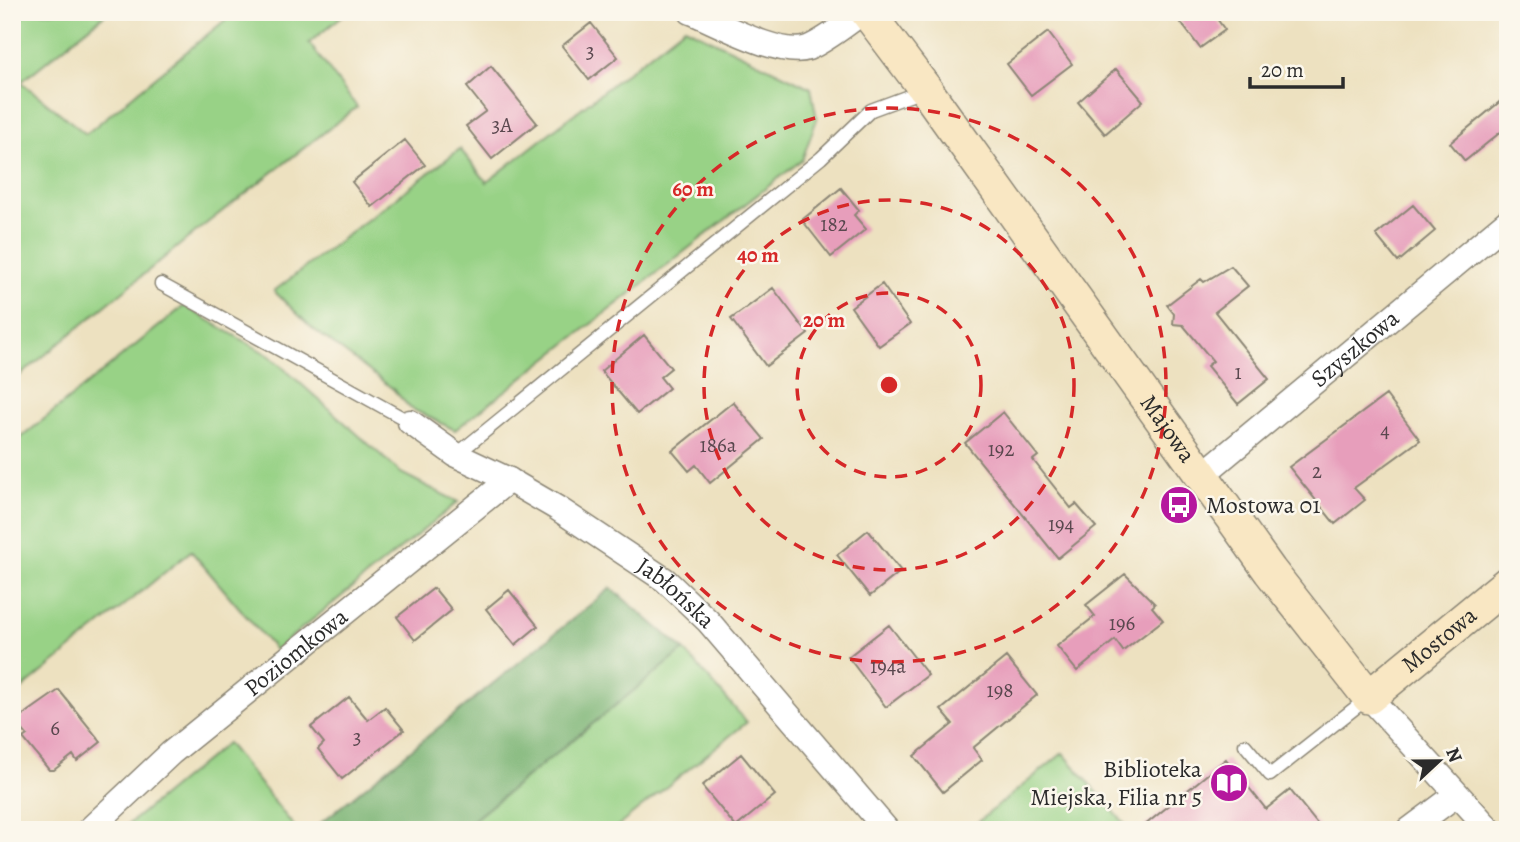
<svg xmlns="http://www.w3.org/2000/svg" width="1520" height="842" font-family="Alegreya,serif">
<rect width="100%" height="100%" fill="#fbf7ec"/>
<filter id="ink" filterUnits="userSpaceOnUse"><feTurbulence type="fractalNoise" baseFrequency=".0143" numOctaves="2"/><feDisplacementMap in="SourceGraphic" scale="14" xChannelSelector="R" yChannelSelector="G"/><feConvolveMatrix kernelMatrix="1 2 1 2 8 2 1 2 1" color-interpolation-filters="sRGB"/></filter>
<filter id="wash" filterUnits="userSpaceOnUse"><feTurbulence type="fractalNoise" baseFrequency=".00686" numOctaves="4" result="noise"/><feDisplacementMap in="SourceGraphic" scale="28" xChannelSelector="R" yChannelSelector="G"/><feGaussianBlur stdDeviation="1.57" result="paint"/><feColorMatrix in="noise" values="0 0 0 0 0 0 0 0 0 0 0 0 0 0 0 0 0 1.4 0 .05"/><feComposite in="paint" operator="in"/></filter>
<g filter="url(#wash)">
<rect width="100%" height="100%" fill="#ede1c0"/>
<path fill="#98d286" stroke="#627e58" stroke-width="2" d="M 28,12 L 108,12 L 21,82 L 86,134 L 235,12 L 347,12 L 309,43 L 357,107 L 198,230 L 12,382 L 12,25 Z
M 685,27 L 811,88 L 817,119 L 802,160 L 455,430 L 410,408 L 393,389 L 312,328 L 274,291 L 460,149 L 487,182 Z
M 184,306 L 270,356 L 401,473 L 458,502 L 275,650 L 191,551 L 12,697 L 12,445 Z
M 684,650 L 747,722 L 613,830 L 461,830 Z
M 227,743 L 297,830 L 121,830 Z
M 1063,753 L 1130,830 L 968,830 Z"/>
<path fill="#7ab473" stroke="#52704f" stroke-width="2" d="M 611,588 L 684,650 L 461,830 L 312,830 Z"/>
<g id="blocks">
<path fill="#e79ebb" d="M 1173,12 L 1212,12 L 1225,30 L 1200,48 Z
M 591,23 L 618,57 L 589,80 L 562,46 Z
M 1048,32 L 1072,64 L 1031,95 L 1007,64 Z
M 491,66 L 537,123 L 492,159 L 466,126 L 486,111 L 467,87 Z
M 1116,69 L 1143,101 L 1105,134 L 1078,102 Z
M 1508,95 L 1508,126 L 1465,161 L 1450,143 Z
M 405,140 L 425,165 L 372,207 L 352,182 Z
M 841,188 L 859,210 L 854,215 L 866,229 L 831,257 L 802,220 Z
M 1413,205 L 1435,231 L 1398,262 L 1376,235 Z
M 1231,266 L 1248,286 L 1215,312 L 1269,379 L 1238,404 L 1207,366 L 1213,361 L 1183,325 L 1173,324 L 1174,314 L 1167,305 L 1201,279 L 1204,282 Z
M 882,284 L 910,324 L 879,346 L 851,307 Z
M 773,288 L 808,334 L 766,366 L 731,319 Z
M 644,335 L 671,368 L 660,377 L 669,388 L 637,414 L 601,371 Z
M 1386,395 L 1420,440 L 1354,488 L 1365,500 L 1335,524 L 1289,467 Z
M 733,402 L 764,439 L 710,483 L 696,465 L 689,471 L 672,451 Z
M 1003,412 L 1038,456 L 1033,460 L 1071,508 L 1076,504 L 1096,527 L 1058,558 L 965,443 Z
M 868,530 L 901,571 L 870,596 L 837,555 Z
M 1125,574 L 1155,604 L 1152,607 L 1163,620 L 1123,651 L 1115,640 L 1077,671 L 1057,646 L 1095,616 L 1086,605 Z
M 434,588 L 452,610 L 415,640 L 397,617 Z
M 509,590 L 538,626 L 515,645 L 486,609 Z
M 889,625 L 928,675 L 886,707 L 848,657 Z
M 1006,657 L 1037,695 L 973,748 L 982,760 L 943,792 L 914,756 L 953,724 L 941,710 Z
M 59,690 L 101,742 L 77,761 L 73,755 L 54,770 L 49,770 L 23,738 L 27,735 L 15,721 Z
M 349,697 L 368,720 L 385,707 L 404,730 L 342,779 L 318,749 L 324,743 L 311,727 Z
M 741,754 L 775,795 L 736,827 L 702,786 Z
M 1226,759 L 1266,809 L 1290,790 L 1322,830 L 1139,830 Z"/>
</g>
</g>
<g filter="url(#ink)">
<use href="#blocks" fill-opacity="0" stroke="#8c8676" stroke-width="2"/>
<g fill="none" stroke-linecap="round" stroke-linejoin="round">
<defs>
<path id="lane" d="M 161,284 L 410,422
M 456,455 L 821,158 L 871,110 L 925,90
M 1245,745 L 1270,775 L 1369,697"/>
<g id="street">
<path d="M 691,12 C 718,23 781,58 808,48 C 827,40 846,24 863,12"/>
<path id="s1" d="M 410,422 L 456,455 L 509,480 L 557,508 L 665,580 L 708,621 L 887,830"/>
<path id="s2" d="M 1201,476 L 1508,221"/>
<path d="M 1369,697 L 1490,830"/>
<path id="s3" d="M 89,830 L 171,753 L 509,480"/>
<path d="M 1409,830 L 1456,795"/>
</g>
<g id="secondary">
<path id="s4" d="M 867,12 L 926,90 L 1270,571 L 1369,697 L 1508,583"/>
</g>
</defs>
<use href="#lane" stroke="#8c8676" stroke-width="15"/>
<use href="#street" stroke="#8c8676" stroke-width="27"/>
<use href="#secondary" stroke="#8c8676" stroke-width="36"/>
<use href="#lane" stroke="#fff" stroke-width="12"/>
<use href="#street" stroke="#fff" stroke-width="24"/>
<use href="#secondary" stroke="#f9e7c3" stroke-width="33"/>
</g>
</g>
<g fill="none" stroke="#d62828" stroke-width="3.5" stroke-dasharray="12 9">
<circle cx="889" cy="385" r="92"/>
<circle cx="889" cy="385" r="185"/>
<circle cx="889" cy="385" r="277"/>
</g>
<defs>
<symbol id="bus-disc" viewBox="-11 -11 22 22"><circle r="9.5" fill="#b5179e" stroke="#fbf7ec"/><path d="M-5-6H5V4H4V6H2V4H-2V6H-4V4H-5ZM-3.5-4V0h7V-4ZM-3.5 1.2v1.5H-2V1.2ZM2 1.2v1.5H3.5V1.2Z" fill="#fff"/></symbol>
<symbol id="library-disc" viewBox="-11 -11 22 22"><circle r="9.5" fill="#b5179e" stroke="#fbf7ec"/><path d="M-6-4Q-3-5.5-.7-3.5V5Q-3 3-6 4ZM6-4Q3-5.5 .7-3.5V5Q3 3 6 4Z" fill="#fff"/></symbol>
</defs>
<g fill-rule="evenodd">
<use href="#bus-disc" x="1157" y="483" width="44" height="44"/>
<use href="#library-disc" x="1207" y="761" width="44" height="44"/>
</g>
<g text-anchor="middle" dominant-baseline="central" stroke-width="5" stroke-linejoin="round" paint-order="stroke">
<g font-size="21" fill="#5a484f">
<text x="590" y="51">3</text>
<text x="502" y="125">3A</text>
<text x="834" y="224">182</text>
<text x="1238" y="372">1</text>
<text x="1385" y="430">4</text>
<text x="718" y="445">186a</text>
<text x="1001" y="449">192</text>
<text x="1317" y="471">2</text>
<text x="1061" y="524">194</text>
<text x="1122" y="623">196</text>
<text x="888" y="666">194a</text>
<text x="1000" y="690">198</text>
<text x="55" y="728">6</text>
<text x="357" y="737">3</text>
</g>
<g font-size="24" fill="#2b2b2b" stroke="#fbf7ec">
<text stroke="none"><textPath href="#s2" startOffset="200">Szyszkowa</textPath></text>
<text stroke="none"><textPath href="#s4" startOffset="514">Majowa</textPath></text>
<text stroke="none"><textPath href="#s1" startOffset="317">Jabłońska</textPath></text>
<text stroke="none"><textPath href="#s4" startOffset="940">Mostowa</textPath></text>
<text stroke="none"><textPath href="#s3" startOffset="273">Poziomkowa</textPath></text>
</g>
<g font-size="24" fill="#2b2b2b" stroke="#fbf7ec" text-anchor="start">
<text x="1206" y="505">Mostowa 01</text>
<text x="1202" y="769" text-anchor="end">Biblioteka<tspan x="1202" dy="28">Miejska, Filia nr 5</tspan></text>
</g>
</g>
<circle cx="889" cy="385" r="10" fill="#d62828" stroke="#fbf7ec" stroke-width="3.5"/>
<g font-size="21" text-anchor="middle" font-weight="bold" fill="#d62828" stroke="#fbf7ec" stroke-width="5" stroke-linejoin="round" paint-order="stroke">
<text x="693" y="196">60 m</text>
<text x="758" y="262">40 m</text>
<text x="824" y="327">20 m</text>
</g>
<rect width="1520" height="842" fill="none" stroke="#fbf7ec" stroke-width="42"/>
<g transform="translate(1439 761) rotate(68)" stroke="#fbf7ec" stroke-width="5" paint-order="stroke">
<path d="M0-5L12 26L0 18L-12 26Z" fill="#2b2b2b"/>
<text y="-10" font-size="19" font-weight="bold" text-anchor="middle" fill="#2b2b2b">N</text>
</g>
<path d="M1250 77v10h93v-10" fill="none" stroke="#2b2b2b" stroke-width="3.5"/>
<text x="1261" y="77" font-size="21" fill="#2b2b2b" stroke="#fbf7ec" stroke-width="5" paint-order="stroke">20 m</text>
</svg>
